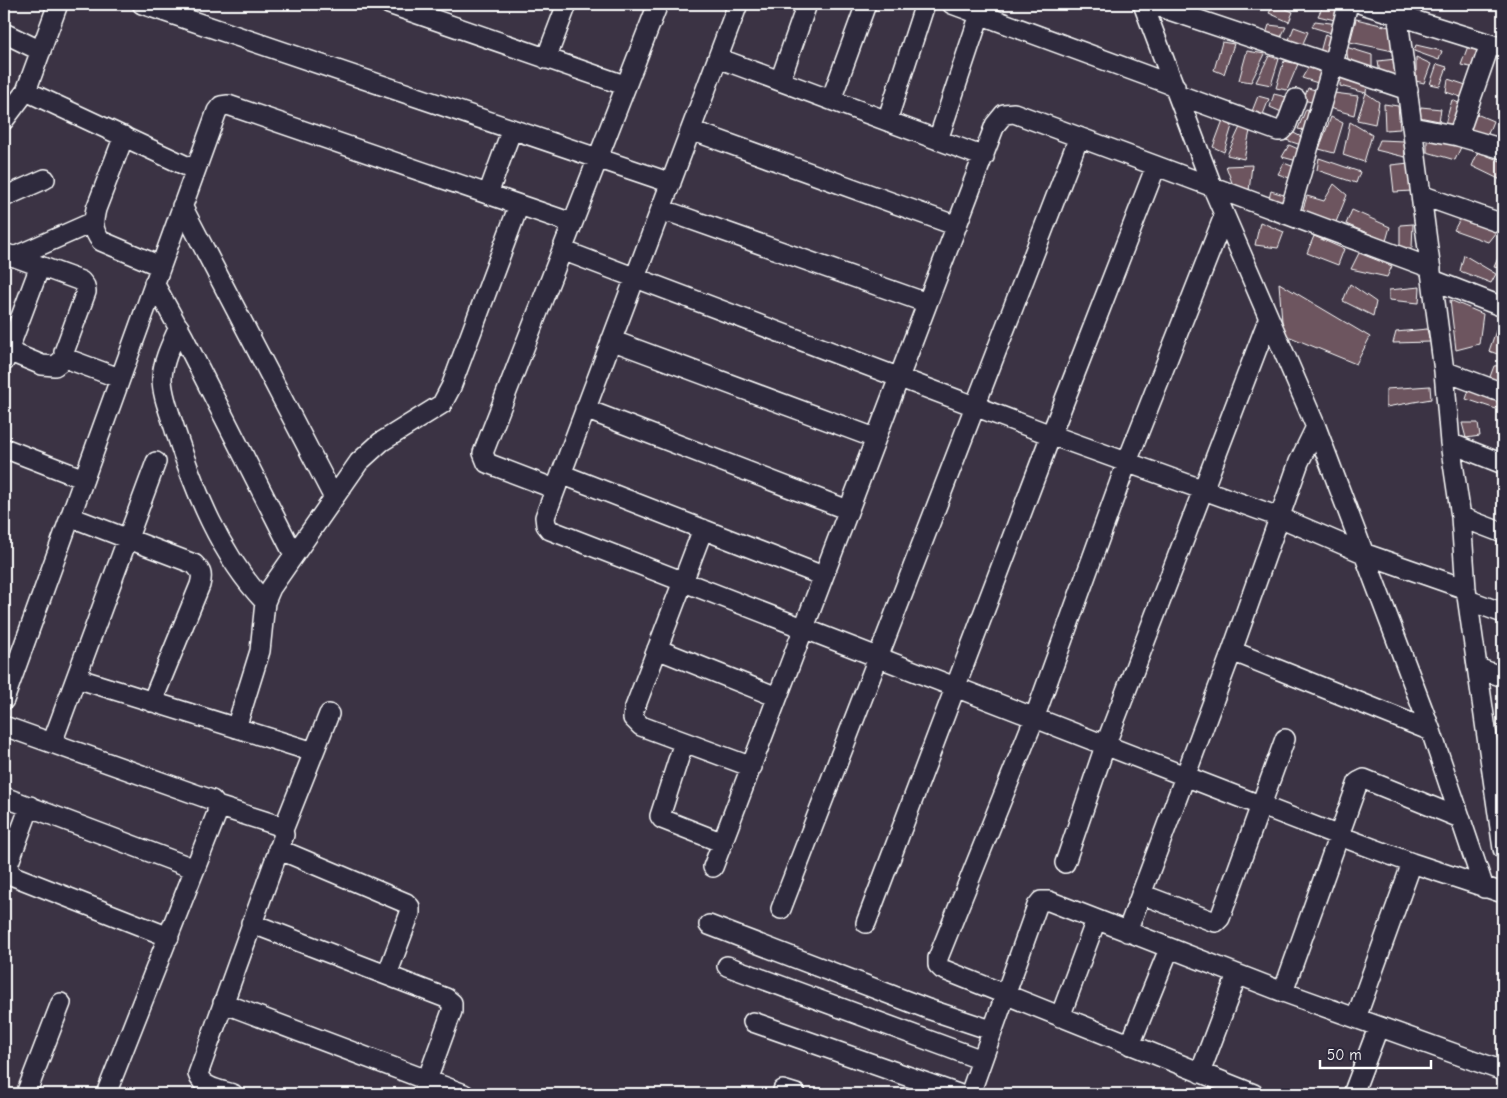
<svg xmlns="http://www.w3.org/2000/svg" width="1507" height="1098" font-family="'Comic Neue',sans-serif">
<rect width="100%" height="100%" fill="#3b3344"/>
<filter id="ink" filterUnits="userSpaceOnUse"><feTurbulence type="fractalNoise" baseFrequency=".02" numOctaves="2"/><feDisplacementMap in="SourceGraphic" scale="10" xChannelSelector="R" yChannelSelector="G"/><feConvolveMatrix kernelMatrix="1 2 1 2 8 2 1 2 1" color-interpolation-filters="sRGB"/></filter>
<g filter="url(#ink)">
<path fill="#6d555e" stroke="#fff" d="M 1274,4 L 1293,12 L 1289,22 L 1269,13 Z
M 1323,6 L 1341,11 L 1339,21 L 1318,16 Z
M 1356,19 L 1389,27 L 1393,51 L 1350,42 Z
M 1315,21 L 1338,24 L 1335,34 L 1312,27 Z
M 1269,25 L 1286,27 L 1279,41 L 1265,37 Z
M 1294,27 L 1308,32 L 1300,50 L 1287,45 Z
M 1325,34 L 1335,39 L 1327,59 L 1319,56 Z
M 1222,42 L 1234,44 L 1224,74 L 1214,70 Z
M 1416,45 L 1442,51 L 1439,60 L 1414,51 Z
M 1468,46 L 1481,51 L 1475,68 L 1461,65 Z
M 1346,47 L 1372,55 L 1372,70 L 1348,60 Z
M 1247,51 L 1265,54 L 1251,82 L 1239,80 Z
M 1269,56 L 1279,59 L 1271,85 L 1256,82 Z
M 1416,57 L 1431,64 L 1424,83 L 1416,81 Z
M 1396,59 L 1399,78 L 1380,75 L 1378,61 Z
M 1284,61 L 1298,64 L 1287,90 L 1276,88 Z
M 1437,64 L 1447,67 L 1440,86 L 1430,84 Z
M 1309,66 L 1324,75 L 1321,84 L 1302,78 Z
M 1341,72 L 1367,84 L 1366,93 L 1340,86 Z
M 1448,79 L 1469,86 L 1467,99 L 1446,92 Z
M 1308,88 L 1319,91 L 1316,103 L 1303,100 Z
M 1334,93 L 1358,96 L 1354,115 L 1329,108 Z
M 1366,93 L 1379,102 L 1375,124 L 1357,120 Z
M 1274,94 L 1290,98 L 1286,114 L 1270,107 Z
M 1258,96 L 1269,99 L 1262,117 L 1251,114 Z
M 1452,100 L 1463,105 L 1456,128 L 1445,124 Z
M 1384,104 L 1398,106 L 1400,129 L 1385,130 Z
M 1421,107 L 1441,109 L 1439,121 L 1419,117 Z
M 1502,107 L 1503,107 L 1503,127 L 1498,125 Z
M 1306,109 L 1315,111 L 1308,131 L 1298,129 Z
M 1474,113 L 1493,121 L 1486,139 L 1467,129 Z
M 1331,117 L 1343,123 L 1334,153 L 1319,149 Z
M 1223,120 L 1232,126 L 1224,152 L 1213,147 Z
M 1350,122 L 1372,135 L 1364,162 L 1343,155 Z
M 1241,125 L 1250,131 L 1244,159 L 1227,155 Z
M 1290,131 L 1307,140 L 1304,146 L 1286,140 Z
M 1427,137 L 1461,147 L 1455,160 L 1427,152 Z
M 1380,140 L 1404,141 L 1405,157 L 1376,150 Z
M 1289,145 L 1305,152 L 1301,162 L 1282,157 Z
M 1478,152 L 1503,162 L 1503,181 L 1472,166 Z
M 1319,158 L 1360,172 L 1356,183 L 1317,170 Z
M 1284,163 L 1297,168 L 1295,180 L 1278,174 Z
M 1409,163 L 1412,191 L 1394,192 L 1391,165 Z
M 1252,165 L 1249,191 L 1235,191 L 1226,166 Z
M 1334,184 L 1347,195 L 1336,222 L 1302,212 L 1307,196 L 1324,201 Z
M 1271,191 L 1287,196 L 1284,208 L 1268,202 Z
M 1352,210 L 1390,227 L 1386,241 L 1346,224 Z
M 1461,217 L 1496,232 L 1488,242 L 1454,230 Z
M 1260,222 L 1284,232 L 1278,248 L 1255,245 Z
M 1413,224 L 1412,248 L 1400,247 L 1400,225 Z
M 1314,236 L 1344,249 L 1338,265 L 1307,253 Z
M 1503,247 L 1503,269 L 1494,267 Z
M 1359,253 L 1392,266 L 1387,277 L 1351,269 Z
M 1464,255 L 1496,274 L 1491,283 L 1460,271 Z
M 1279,283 L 1370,337 L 1356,364 L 1283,334 Z
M 1350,284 L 1376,302 L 1373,316 L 1343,301 Z
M 1420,287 L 1419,303 L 1389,300 L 1389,290 Z
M 1450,300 L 1483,314 L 1479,344 L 1456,350 Z
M 1500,319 L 1503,319 L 1503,356 L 1489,351 Z
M 1427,329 L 1430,342 L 1393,343 L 1396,332 Z
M 1503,365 L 1503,384 L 1488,382 L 1494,366 Z
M 1430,386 L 1431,399 L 1386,407 L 1386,389 Z
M 1469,390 L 1500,402 L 1496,409 L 1466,399 Z
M 1462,423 L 1478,423 L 1480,436 L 1466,438 Z"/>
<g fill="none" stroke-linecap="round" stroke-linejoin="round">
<defs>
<path id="minor" d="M 142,4 L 671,183
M 389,4 L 624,85
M 738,4 L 545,517 L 546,525 L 550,530 L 1337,835 L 1412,863 L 1503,893
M 952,4 L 1175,86
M 1143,4 L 1212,186 L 1316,427 L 1431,731 L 1484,888
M 1151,4 L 1408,90
M 1362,4 L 1503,48
M 1396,4 L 1444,371 L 1450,443 L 1461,517 L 1466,589 L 1503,849
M 4,33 L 41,51
M 718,58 L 984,157
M 546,59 L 567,4
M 780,81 L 807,4
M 26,91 L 195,170
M 1179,95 L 1278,131 L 1281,131 L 1286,126 L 1296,99
M 831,100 L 866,4
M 4,120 L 26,91 L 58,4
M 887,121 L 925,4
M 1412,127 L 1458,136 L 1503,149
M 691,130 L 957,226
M 124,136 L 96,209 C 93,222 92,230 101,241 L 160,266
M 1458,136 L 1490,44
M 938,140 L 980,14
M 488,194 L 512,129
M 1421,195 L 1503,224
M 4,197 L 45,179
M 182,206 L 334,498
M 661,209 L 927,303
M 1289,214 L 1333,64 L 1348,4
M 1224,216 L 1127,462 L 1034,719 L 938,958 L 938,965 L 942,969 L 1254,1094
M 562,250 L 1051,435 L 1279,517 L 1363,553 L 1466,589
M 4,253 L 81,281 L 85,286 L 86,292 L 64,352 L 65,358 L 119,378
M 14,257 L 93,222
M 1433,280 L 1503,307
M 154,283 L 183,336 L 294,555
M 179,327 C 172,343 163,360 162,378 C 162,396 170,413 175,430 C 195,491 220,555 265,602
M 611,340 L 875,438
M 8,351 L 42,365 L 55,366 L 65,358
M 4,362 L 40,266
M 1444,371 L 1503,393
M 585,409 L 848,510
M 1450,443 L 1503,464
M 4,448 L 84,479
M 561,474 L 823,576
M 555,489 L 487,463 L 483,453 L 658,4
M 71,517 L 194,564 C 201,571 203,574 200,585 L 152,702
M 1461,517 L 1503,533
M 703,529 L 634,710 L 633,718 L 641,726 L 752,767
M 1468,600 L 1503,613
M 657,649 L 777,697
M 1232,651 L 1431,731
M 1478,668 L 1503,677
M 76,678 L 314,752
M 4,700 L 217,111 L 221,106 L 228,105 L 572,223
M 4,726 L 212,800 L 217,806 L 217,813 L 106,1094
M 236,728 L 260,651 L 265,602 L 271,588 L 359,462 L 381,442 L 442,404 L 451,387 L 519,205
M 684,742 L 660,816 L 662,819 L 723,843
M 52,743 L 156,462
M 4,797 L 195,869
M 30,806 L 8,865 L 11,875 L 169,937
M 217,806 L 277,825 L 283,830 L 284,835 L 198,1074 C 202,1088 220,1090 233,1094
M 283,830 L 329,714
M 278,849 L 406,903 L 410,907 L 410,913 L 387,975
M 1065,863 L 1105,746 L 1268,320
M 713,867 L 995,125 L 1004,114 L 1014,113 L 1431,268
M 1141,894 L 1212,921 L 1216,922 L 1220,918 L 1285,739
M 781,909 L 1079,137
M 251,923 L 446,998 L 452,1003 L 452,1011 L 422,1094
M 866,923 L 1051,435 L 1156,166
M 709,925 L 928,1009 L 991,1030
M 1127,932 L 1232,651 L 1299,462 L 1316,427
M 727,966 L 982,1060
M 1283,992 L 1358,782 L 1364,779 L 1460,818
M 223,1003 L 464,1094
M 1060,1017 L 1096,920
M 1356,1018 L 1412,863
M 753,1022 L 958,1094
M 1130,1045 L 1169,949
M 1200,1073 L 1237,975
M 783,1090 L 796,1094
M 26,1094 L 61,1003
M 970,1094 L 1037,906 L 1041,901 L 1049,901 L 1283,992 L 1503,1071
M 1353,1094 L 1378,1028"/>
</defs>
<use href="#minor" stroke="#fff" stroke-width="22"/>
<use href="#minor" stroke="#2f2a3d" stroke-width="19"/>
</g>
</g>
<rect width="1507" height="1098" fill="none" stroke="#2f2a3d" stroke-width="20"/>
<rect x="10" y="10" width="1487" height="1078" fill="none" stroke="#fff" stroke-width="2" filter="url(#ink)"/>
<path d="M1320 1060v8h111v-8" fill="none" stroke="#ffffff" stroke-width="2.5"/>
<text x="1327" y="1060" font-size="15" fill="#ffffff" stroke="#2f2a3d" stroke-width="4" paint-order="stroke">50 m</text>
</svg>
